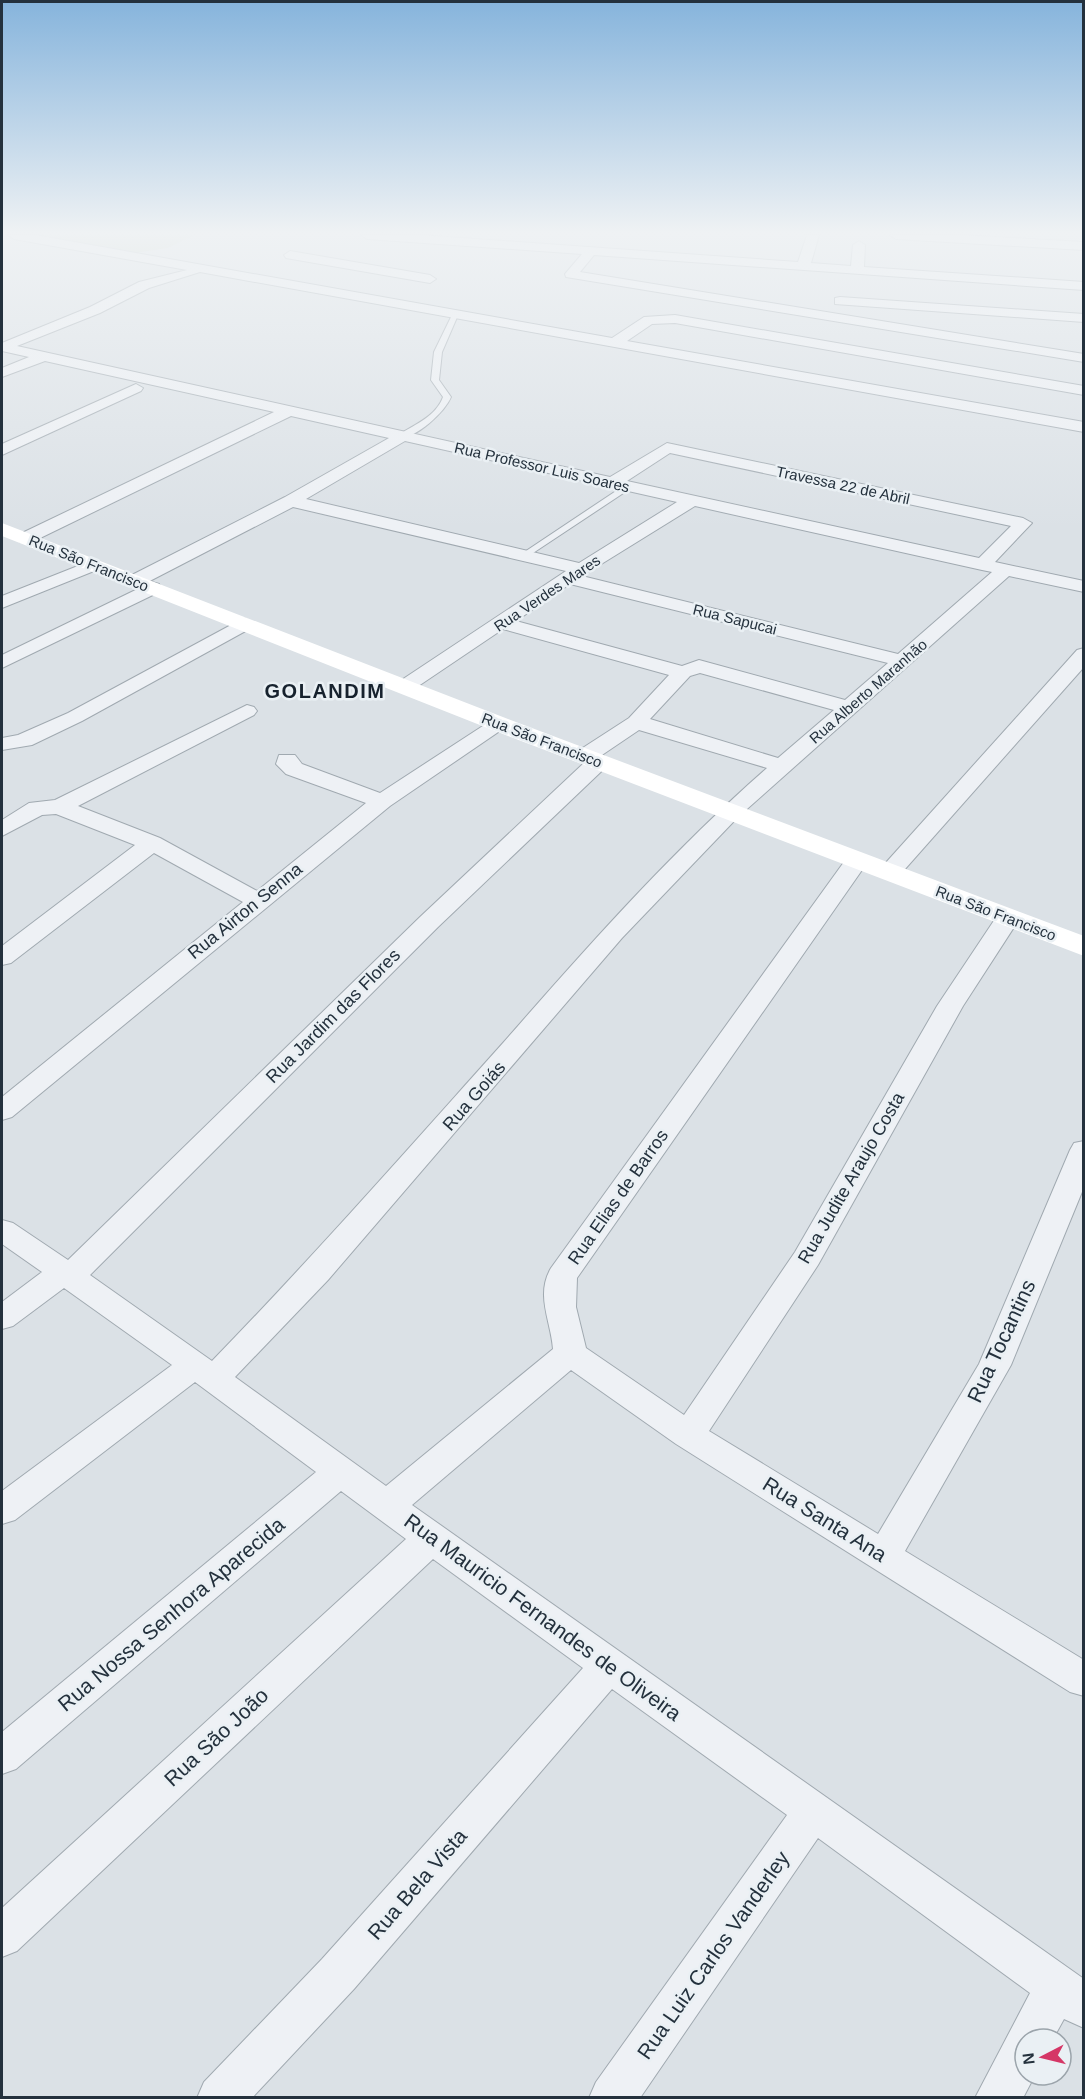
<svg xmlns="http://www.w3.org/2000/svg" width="1085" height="2099" font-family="Arial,sans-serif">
<rect width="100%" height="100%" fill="#dbe1e6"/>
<path fill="#c4d1bb" d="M 14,235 L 194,235 L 168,248 L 128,254 Z"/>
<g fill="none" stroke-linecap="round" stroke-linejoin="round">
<defs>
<path id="lane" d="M 455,313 L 458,315 L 442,352 L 439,380 L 451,397 C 445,412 416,438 400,438 L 400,434 C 416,424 436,416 443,397 L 431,380 L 434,352 L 452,315 Z
M 628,483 L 631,484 L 631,488 L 527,557 L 520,555 Z"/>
<path id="street" d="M 8,235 L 35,235 L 612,338 L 644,317 L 675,315 L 1084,386 L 1084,395 L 675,323 L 652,324 L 627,341 L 1084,422 L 1084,432 L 200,272 L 149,288 L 100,313 L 17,346 L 610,477 L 667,443 L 1023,518 L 1032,523 L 995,562 L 1084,581 L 1084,592 L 1009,576 L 738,817 L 622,938 L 328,1280 L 235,1377 L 386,1486 L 553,1349 C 551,1321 535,1295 551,1268 L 849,855 L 865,855 L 869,860 L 577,1278 L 576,1307 L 586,1348 L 684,1415 L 795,1252 L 937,1006 L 999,913 L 1008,911 L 1017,913 L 1020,918 L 963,1006 L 818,1265 L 709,1431 L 878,1534 L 979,1364 L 1070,1150 L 1074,1143 L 1084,1141 L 1084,1187 L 1011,1365 L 905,1551 L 1084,1660 L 1084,1696 L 1070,1692 L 676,1444 L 571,1370 L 412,1505 L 1084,1979 L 1084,2028 L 1064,2019 L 1053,2039 L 1025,2039 L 1025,2075 L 1035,2075 L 1023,2098 L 975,2098 L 1030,1993 L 818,1838 L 640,2098 L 589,2098 L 596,2082 L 787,1815 L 612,1689 L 354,1989 L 252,2098 L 197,2098 L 204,2082 L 322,1959 L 583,1668 L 433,1559 L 17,1951 L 2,1957 L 2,1908 L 406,1539 L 341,1491 L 16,1769 L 2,1774 L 2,1732 L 316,1472 L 195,1382 L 15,1520 L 2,1524 L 2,1491 L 172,1365 L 64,1288 L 13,1326 L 2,1329 L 2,1302 L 42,1272 L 2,1244 L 2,1220 L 13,1223 L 68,1260 L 420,917 L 585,762 L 578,761 L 575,756 L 578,751 L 629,718 L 669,675 L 503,629 L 411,691 L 397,691 L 394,687 L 397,683 L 566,571 L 293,507 L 142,585 L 128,585 L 126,581 L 128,577 L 285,497 L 389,438 L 291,416 L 32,542 L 20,542 L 17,538 L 20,534 L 274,412 L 45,361 L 2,377 L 2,368 L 29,357 L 2,351 L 2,343 L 90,307 L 139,282 L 187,270 L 14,239 ZM 405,441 L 677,502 L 579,563 L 306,499 ZM 670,453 L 1011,526 L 979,558 L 627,481 ZM 695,506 L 982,570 L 992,572 L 898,654 L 582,576 ZM 570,584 L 888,663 L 845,700 L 699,660 L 682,666 L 516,621 ZM 700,673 L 834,710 L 778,758 L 650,719 L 690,676 ZM 639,730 L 767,768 C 671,852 587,947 503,1043 C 407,1150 312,1258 212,1361 L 90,1275 L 438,927 L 607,766 L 610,761 L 602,755 Z
M 361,235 L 420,235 L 798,262 L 807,235 L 819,235 L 811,263 L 851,266 L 853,245 L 859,241 L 865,245 L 864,267 L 1084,282 L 1084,290 L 594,255 L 580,272 L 1084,354 L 1084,362 L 566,277 L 565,274 L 582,254 L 367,239 Z
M 890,235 L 960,235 L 1084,242 L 1084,250 L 896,239 Z
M 290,251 L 430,275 L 436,279 L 430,283 L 286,258 L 284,255 Z
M 840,297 L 1084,314 L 1084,322 L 835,304 L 835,298 Z
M 136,384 L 143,388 L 141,391 L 2,455 L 2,444 Z
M 93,560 L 102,565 L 99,569 L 2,608 L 2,596 Z
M 152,582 L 159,584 L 161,588 L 159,592 L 2,668 L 2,655 Z
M 244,618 L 254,624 L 251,628 L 82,721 L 32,745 L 2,750 L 2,738 L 18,735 L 68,713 Z
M 1084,648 L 1084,667 L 898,877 L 882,877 L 878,872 L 882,867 L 1077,650 Z
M 247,705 L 254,707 L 257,711 L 254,715 L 78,806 L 160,838 L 257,891 L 366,803 L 286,774 L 276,764 L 279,755 L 295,755 L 302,764 L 380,793 L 492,720 L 506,720 L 510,724 L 390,806 L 12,1117 L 2,1120 L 2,1097 L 243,902 L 154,853 L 11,963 L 2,965 L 2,946 L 135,845 L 56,814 L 42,815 L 2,836 L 2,820 L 29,803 L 55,800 Z"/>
</defs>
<use href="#lane" stroke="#a0a9b0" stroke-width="2"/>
<use href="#street" stroke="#a0a9b0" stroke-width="2"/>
<use href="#lane" fill="#eef1f5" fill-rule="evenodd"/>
<use href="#street" fill="#eef1f5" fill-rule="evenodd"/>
<path fill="#fff" fill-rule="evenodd" d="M 2,523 L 508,719 L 1084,936 L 1084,956 L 490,729 L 2,536 Z"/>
</g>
<linearGradient id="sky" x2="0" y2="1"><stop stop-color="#86b4dc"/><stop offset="0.44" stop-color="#eff2f4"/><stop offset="1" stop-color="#eff2f4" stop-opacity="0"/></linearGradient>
<rect width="1085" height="529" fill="url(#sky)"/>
<g text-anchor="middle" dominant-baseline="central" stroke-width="5" stroke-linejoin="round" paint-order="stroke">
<g font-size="15" fill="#24313d" stroke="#eaf0f4">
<text transform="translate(542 467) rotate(13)">Rua Professor Luis Soares</text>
<text transform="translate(843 485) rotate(12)">Travessa 22 de Abril</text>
<text transform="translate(89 563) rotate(22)">Rua São Francisco</text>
<text transform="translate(547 593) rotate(-34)">Rua Verdes Mares</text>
<text transform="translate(735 619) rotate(14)">Rua Sapucai</text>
<text transform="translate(868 691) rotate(-41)">Rua Alberto Maranhão</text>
<text transform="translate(542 740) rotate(21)">Rua São Francisco</text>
<text transform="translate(996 913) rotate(21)">Rua São Francisco</text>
</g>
<g font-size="18" fill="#24313d" stroke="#eaf0f4">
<text transform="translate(245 911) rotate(-39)">Rua Airton Senna</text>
<text transform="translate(333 1016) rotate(-45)">Rua Jardim das Flores</text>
<text transform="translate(474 1096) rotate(-49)">Rua Goiás</text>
<text transform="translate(851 1178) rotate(-60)">Rua Judite Araujo Costa</text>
<text transform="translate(618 1197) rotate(-55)">Rua Elias de Barros</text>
</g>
<g font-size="20" font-weight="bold" letter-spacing="1.5" fill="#17222e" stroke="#eaf0f4">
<text x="325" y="691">GOLANDIM</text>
</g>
<g font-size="21" fill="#24313d" stroke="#eaf0f4">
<text transform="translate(1001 1341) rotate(-65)">Rua Tocantins</text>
<text transform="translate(825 1519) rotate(32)">Rua Santa Ana</text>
<text transform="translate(171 1614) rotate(-40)">Rua Nossa Senhora Aparecida</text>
<text transform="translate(543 1617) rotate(36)">Rua Mauricio Fernandes de Oliveira</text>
<text transform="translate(216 1737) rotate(-43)">Rua São João</text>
<text transform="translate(417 1884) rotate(-49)">Rua Bela Vista</text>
<text transform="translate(713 1955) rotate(-55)">Rua Luiz Carlos Vanderley</text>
</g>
</g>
<rect width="1085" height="2099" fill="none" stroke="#24313d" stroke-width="6"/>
<g transform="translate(1043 2057) rotate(263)"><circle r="28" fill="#eaf0f4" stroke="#9ba4ab" stroke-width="1.5"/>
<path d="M0-4.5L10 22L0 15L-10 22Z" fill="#d53666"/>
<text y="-9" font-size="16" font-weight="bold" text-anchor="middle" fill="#24313d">N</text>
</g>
</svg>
